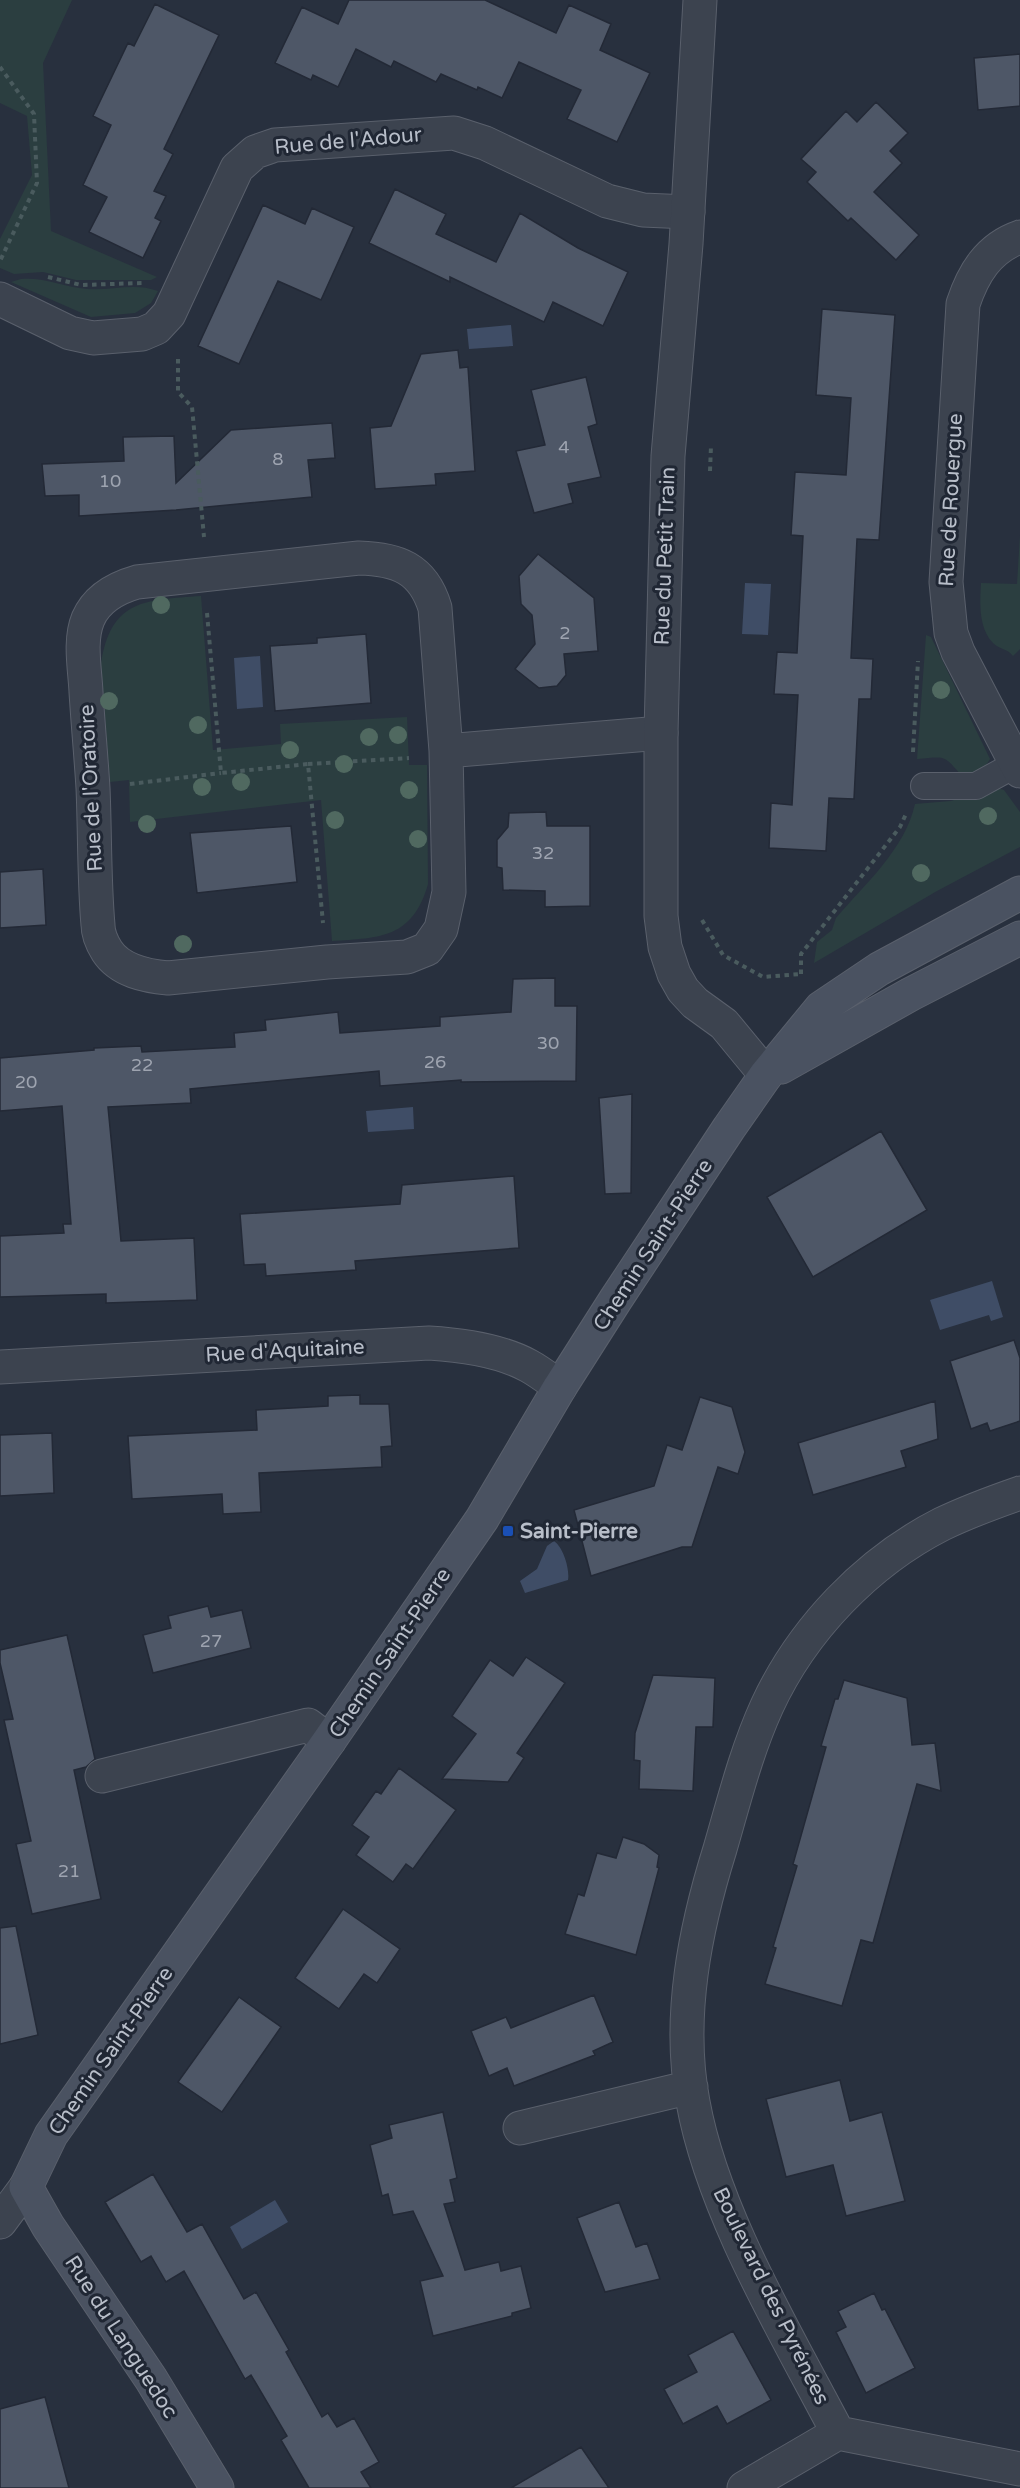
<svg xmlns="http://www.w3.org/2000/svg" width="1020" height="2488" font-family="'Varela Round',sans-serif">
<rect width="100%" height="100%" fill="#28303e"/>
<path fill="#2b3e40" d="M 0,0 L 72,0 L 43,63 L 51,231 L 157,277 L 151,280 L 76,280 L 43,272 L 14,274 L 0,268 L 0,239 L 32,175 L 27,116 L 0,103 Z
M 21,279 C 44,277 64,287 87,289 C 111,291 134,282 158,291 L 151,303 L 135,313 L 91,317 L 11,282 Z
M 1020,535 L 1020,649 L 1013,656 C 1007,648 1000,650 993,643 C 978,628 980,602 981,583 L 1017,584 Z
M 201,596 L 213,750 L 281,744 L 280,724 L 407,717 L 409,765 L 427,765 L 428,884 C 413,938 380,938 332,941 L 321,800 L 130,822 L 129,780 L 110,782 L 101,664 C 111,599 145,600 201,596 Z
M 926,635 L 931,637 L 990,759 C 983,771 976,774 963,777 C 943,755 948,756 917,759 Z
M 994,787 L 1004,790 L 1020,812 L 1020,847 L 937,891 L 814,963 L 817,942 L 832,930 L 836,918 C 866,883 905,849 915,804 L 951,801 Z"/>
<path fill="#3f4d66" d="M 511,325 L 513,346 L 469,349 L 467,329 Z
M 745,583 L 771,584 L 768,635 L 742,634 Z
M 260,656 L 263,707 L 237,709 L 234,658 Z
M 413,1107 L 414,1129 L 368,1132 L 366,1111 Z
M 992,1281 L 1003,1317 L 991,1321 L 989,1315 L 940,1330 L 930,1300 Z
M 554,1541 C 563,1547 570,1569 568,1580 L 525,1593 L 520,1581 L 537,1569 L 547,1546 Z
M 275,2200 L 288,2222 L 242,2249 L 230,2227 Z"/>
<path fill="#4e5767" stroke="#232936" stroke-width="1.5" d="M 349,0 L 485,0 L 556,33 L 569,5 L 611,24 L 600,50 L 650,73 L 617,142 L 567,119 L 581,90 L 519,62 L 502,98 L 478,87 L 477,90 L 441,74 L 436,82 L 394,61 L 391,67 L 356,49 L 338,87 L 313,75 L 311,80 L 275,63 L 302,7 L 338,24 Z
M 155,4 L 219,35 L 164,149 L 173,154 L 154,191 L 166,196 L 155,218 L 161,221 L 143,258 L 89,232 L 107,197 L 83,185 L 111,125 L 93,116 L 128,43 L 134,46 Z
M 1020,54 L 1020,106 L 978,110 L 974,58 Z
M 876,102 L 908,133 L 890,151 L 902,163 L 874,192 L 919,235 L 896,260 L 851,218 L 848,221 L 807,182 L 816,172 L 801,159 L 846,111 L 857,122 Z
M 395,189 L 446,214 L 436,234 L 496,262 L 520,213 L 578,248 L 628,272 L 603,326 L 553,302 L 544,322 L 450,277 L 450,282 L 369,243 Z
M 263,205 L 305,224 L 312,208 L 354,227 L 321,300 L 278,281 L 239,364 L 198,346 Z
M 822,309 L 895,315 L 879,540 L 857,539 L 851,658 L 873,659 L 871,699 L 859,699 L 854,799 L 829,798 L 826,851 L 769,848 L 771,803 L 792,805 L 798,695 L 774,694 L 777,652 L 797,653 L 803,536 L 791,535 L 795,472 L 846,475 L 851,398 L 816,395 Z
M 458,350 L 460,368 L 468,367 L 475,471 L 435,474 L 436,485 L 375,489 L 370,428 L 391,426 L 421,354 Z
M 586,377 L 597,424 L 588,427 L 601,477 L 568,484 L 573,503 L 534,513 L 516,451 L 545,445 L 531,390 Z
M 332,423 L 335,458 L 308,460 L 312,497 L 176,510 L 79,516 L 79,495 L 45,496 L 42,464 L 124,461 L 123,437 L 174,436 L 176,483 L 231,430 Z
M 538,554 L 594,598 L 598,651 L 564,654 L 566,675 L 557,686 L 539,688 L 515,669 L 535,644 L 532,615 L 521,604 L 519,576 Z
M 366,634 L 371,703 L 275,711 L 270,646 L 317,643 L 317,638 Z
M 546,812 L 547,826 L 590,826 L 590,906 L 545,907 L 545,891 L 503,890 L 502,868 L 497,867 L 497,840 L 508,827 L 509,813 Z
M 291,826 L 297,882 L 197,893 L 190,833 Z
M 43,869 L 46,925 L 0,928 L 0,872 Z
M 555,978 L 555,1006 L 577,1006 L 576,1081 L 461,1082 L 461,1080 L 380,1086 L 379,1071 L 190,1089 L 191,1103 L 108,1107 L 121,1241 L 194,1238 L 197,1300 L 106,1303 L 106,1294 L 0,1297 L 0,1236 L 64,1233 L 63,1224 L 71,1224 L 62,1106 L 0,1111 L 0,1058 L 94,1050 L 94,1048 L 141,1046 L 142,1052 L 235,1047 L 234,1033 L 266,1030 L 265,1020 L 338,1012 L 340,1033 L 440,1026 L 440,1017 L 511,1012 L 513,979 Z
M 632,1094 L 631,1193 L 605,1194 L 599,1098 Z
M 881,1131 L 927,1210 L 813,1277 L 767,1197 Z
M 514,1176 L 519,1248 L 355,1261 L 356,1270 L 266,1276 L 265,1264 L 244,1265 L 240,1214 L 400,1204 L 402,1185 Z
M 1014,1340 L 1020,1358 L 1020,1421 L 990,1431 L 987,1423 L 971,1429 L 950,1361 Z
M 360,1395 L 360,1404 L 389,1404 L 392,1446 L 381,1447 L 382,1467 L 259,1473 L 261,1512 L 223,1514 L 222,1494 L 132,1499 L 128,1436 L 257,1430 L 256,1410 L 328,1406 L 328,1396 Z
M 700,1397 L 732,1407 L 745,1452 L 738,1474 L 718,1467 L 692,1547 L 682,1547 L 591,1576 L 574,1510 L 654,1486 L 667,1445 L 682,1450 Z
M 935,1401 L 938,1439 L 901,1451 L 906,1467 L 813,1495 L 798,1443 Z
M 52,1433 L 54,1493 L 0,1496 L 0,1435 Z
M 208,1606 L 211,1617 L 242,1610 L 251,1648 L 153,1673 L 143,1635 L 171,1628 L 168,1616 Z
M 67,1635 L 95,1759 L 86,1767 L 74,1770 L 101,1899 L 32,1914 L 16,1844 L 31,1841 L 4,1720 L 13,1719 L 0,1663 L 0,1650 Z
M 526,1657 L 565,1683 L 517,1753 L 524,1758 L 508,1782 L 442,1779 L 476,1734 L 452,1716 L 490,1660 L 513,1676 Z
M 653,1675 L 715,1678 L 713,1727 L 696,1727 L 693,1791 L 639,1789 L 640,1761 L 634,1760 L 635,1733 Z
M 844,1680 L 907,1698 L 912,1745 L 935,1743 L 941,1791 L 917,1784 L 873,1943 L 861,1940 L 842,2006 L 765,1984 L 776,1948 L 773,1947 L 797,1866 L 793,1864 L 826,1747 L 821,1746 L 835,1699 L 838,1699 Z
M 399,1768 L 456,1810 L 413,1869 L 406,1864 L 393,1882 L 356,1855 L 369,1837 L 352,1825 L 376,1791 L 381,1794 Z
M 623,1837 L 644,1844 L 659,1855 L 657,1867 L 659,1868 L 636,1955 L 565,1934 L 578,1894 L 584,1896 L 597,1853 L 616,1858 Z
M 343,1909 L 400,1949 L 377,1983 L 364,1974 L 339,2009 L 295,1978 Z
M 16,1926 L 38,2035 L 0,2044 L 0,1928 Z
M 594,1995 L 613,2042 L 593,2051 L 595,2055 L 514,2086 L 507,2068 L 489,2076 L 471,2031 L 506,2017 L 511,2028 Z
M 239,1997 L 281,2027 L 222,2112 L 178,2082 Z
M 840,2080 L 850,2121 L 882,2112 L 905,2201 L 846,2216 L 833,2165 L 786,2177 L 766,2099 Z
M 443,2112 L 457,2178 L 450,2180 L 455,2202 L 444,2204 L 465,2270 L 499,2262 L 501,2271 L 521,2266 L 531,2308 L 512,2313 L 512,2316 L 433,2336 L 420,2281 L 443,2276 L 413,2211 L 393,2215 L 388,2194 L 382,2196 L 370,2145 L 392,2138 L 389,2125 Z
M 153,2174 L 187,2232 L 202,2224 L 244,2299 L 256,2292 L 289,2350 L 286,2352 L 322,2417 L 328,2413 L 337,2427 L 354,2418 L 379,2462 L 361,2472 L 371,2488 L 309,2488 L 281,2440 L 287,2436 L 251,2375 L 245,2379 L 184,2271 L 166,2282 L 151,2256 L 141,2262 L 105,2202 Z
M 619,2202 L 636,2247 L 647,2243 L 660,2279 L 605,2292 L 577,2218 Z
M 874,2293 L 882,2310 L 885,2309 L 915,2368 L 866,2393 L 836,2332 L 846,2327 L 838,2311 Z
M 733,2331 L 771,2400 L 727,2424 L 717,2406 L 683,2424 L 664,2389 L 697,2372 L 688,2355 Z
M 45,2397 L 69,2488 L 0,2488 L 0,2409 Z
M 581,2447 L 609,2488 L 511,2488 Z"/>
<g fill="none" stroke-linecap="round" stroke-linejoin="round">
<defs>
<path id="service" d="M 924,786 L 976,786 L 1016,764"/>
<path id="minor" d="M 1020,237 C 988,248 973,274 963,304 L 946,582 L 951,633 L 958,652 L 1020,771
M 0,299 L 70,333 L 93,338 L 142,334 L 156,328 L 169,314 L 237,168 L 255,152 L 275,145 L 454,133 L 485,143 L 607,201 L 643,210 L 688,212
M 446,751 L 449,892 L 441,929 L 427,949 L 407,957 L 327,962 L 168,978 C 146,976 120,971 107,951 C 102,943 98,934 98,925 C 94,880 95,834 93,788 C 91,756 88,724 86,692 C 85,669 79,641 88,619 C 97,598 116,588 137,582 L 359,558 C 397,559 423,568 435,608 L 446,751 L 661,733
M 0,1367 L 429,1343 C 462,1345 500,1350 529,1366 C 540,1372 550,1380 560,1387
M 1020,1493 C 994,1502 967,1512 942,1524 C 867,1562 802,1630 767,1706 C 746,1752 734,1801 720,1849 C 695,1929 677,2018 693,2102 C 713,2213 786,2333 838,2433 L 1020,2469
M 102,1776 L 308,1725 L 329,1741
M 520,2128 L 691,2087
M 744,2488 L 838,2433"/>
<path id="tertiary" d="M 700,0 L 686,244 L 668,456 L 661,733 L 661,916 L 665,947 L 674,974 L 683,990 L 695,1003 L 724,1024 L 766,1075
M 0,2222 L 26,2187"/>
<path id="secondary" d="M 781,1067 L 911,994 L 1020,938
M 217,2488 L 151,2379 L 48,2226 L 26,2187 L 51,2135 L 329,1741 L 482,1519 L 560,1387 L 616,1299 L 729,1128 L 766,1075 L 821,1008 L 879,969 L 1020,893"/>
</defs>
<use href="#service" stroke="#5a606c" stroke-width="28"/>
<use href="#minor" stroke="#5a606c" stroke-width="35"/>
<use href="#tertiary" stroke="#5a606c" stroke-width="35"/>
<use href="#secondary" stroke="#5a606c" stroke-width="35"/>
<path stroke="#4a5b5e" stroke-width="4" stroke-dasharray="4.5 4.5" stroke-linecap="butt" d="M 0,67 L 34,114 L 37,183 L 0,261
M 48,277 L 81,285 L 142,283
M 178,359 L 178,392 L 192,407 L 204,537
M 710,471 L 711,446
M 207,613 L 221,773 L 308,764 L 323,923
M 913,752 L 918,661
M 308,764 L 409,758
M 130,784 L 221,773
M 702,920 L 723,955 L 763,977 L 801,974
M 801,974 L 801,954 L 900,827 L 906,814"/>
<use href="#service" stroke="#3c434f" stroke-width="26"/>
<use href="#minor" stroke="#3c434f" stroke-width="33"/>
<use href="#tertiary" stroke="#3c434f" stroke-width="33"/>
<use href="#secondary" stroke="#4a5261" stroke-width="33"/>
</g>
<g fill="#506960">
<circle cx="161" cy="605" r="9"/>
<circle cx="941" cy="690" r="9"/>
<circle cx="109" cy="701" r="9"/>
<circle cx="198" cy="725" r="9"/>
<circle cx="398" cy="735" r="9"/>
<circle cx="369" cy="737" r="9"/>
<circle cx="290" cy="750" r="9"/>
<circle cx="344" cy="764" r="9"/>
<circle cx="241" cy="782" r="9"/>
<circle cx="202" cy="787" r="9"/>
<circle cx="409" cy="790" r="9"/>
<circle cx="988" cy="816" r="9"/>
<circle cx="335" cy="820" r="9"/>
<circle cx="147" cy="824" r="9"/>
<circle cx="418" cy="839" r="9"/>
<circle cx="921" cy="873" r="9"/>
<circle cx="183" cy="944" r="9"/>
</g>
<rect fill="#1a4fb4" stroke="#202734" stroke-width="2" x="502" y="1525" width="12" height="12" rx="3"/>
<g text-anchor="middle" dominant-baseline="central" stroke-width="6" stroke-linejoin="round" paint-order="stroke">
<g font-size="18" fill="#9ea4b0">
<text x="564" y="447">4</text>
<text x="278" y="459">8</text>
<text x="110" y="481">10</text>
<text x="565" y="633">2</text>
<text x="543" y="853">32</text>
<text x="548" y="1043">30</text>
<text x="435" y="1062">26</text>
<text x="142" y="1065">22</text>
<text x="26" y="1082">20</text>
<text x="211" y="1641">27</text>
<text x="69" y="1871">21</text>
</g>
<g font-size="21" fill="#b8bec9" stroke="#202734">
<text transform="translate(348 141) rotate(-5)">Rue de l'Adour</text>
<text transform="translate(951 500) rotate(-87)">Rue de Rouergue</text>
<text transform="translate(665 556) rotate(-88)">Rue du Petit Train</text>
<text transform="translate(91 788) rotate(-93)">Rue de l'Oratoire</text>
<text transform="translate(653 1245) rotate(-57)">Chemin Saint-Pierre</text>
<text transform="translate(285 1351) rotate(-3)">Rue d'Aquitaine</text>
<text transform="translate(390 1653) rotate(-56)">Chemin Saint-Pierre</text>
<text transform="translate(111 2051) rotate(-55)">Chemin Saint-Pierre</text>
<text transform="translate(771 2296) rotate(64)">Boulevard des Pyrénées</text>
<text transform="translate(121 2337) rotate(57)">Rue du Languedoc</text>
</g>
<g font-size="21" font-weight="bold" fill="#b8bec9" stroke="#202734" text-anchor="start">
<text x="520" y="1531">Saint-Pierre</text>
</g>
</g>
</svg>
